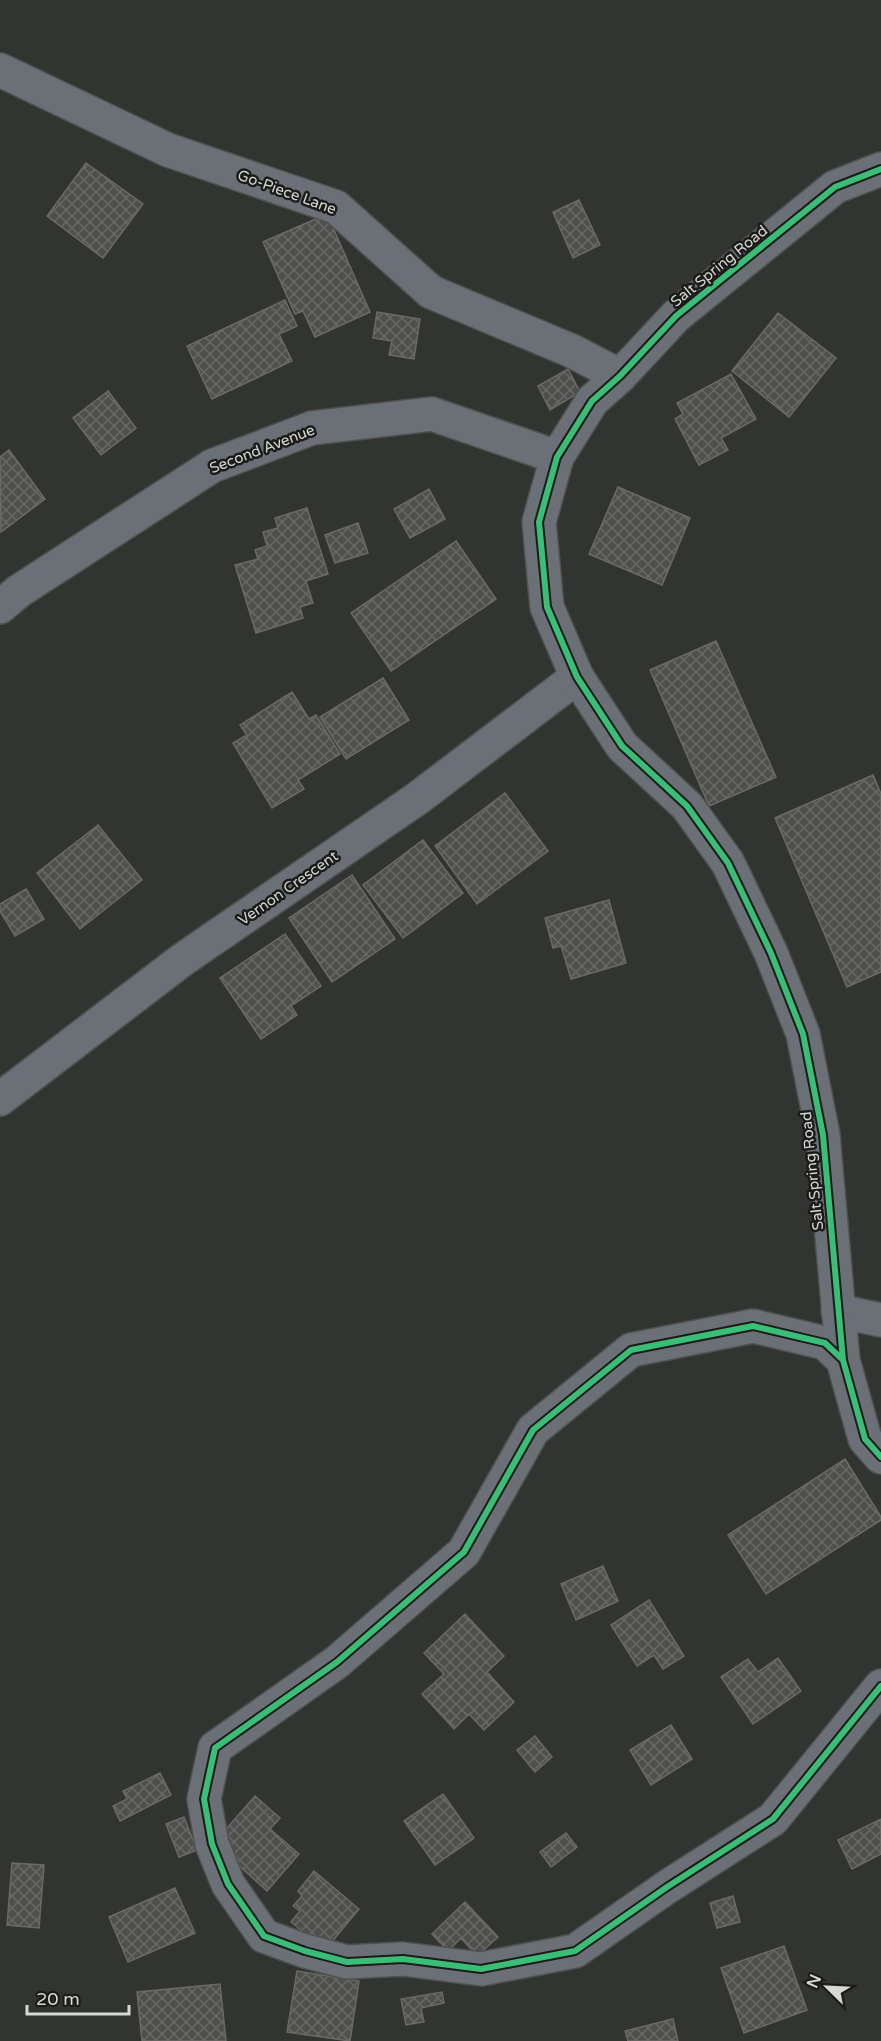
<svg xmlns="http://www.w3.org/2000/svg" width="881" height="2041" font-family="'Varela Round',sans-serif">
<defs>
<pattern id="building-cross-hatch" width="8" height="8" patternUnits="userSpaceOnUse" patternTransform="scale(1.5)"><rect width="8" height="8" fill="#4f504e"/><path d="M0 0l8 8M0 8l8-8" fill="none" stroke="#686867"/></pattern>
</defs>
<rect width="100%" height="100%" fill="#323431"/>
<path fill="url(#building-cross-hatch)" stroke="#696a68" stroke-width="1.5" d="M 86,163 L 143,204 L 103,258 L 47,216 Z
M 579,200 L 600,245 L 573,258 L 553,212 Z
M 327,214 L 370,312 L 315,337 L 303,311 L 295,314 L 263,242 Z
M 285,300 L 297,326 L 279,334 L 292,361 L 212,399 L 187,346 Z
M 377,312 L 420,319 L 414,359 L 389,355 L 392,341 L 373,338 Z
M 778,313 L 836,358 L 789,417 L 732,371 Z
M 568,369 L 580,392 L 550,410 L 538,386 Z
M 731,374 L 756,419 L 721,438 L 728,450 L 699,465 L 675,419 L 683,414 L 677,403 Z
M 108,391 L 136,428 L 101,455 L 73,418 Z
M 9,450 L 45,499 L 1,532 L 0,457 Z
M 618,487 L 690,518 L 662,585 L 589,554 Z
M 429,489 L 445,519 L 410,538 L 394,509 Z
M 307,508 L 328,574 L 306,581 L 313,603 L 300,607 L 303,618 L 256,633 L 235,565 L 258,559 L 255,550 L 267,546 L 263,532 L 278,528 L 275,518 Z
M 358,523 L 368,553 L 335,563 L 325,535 Z
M 456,541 L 496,599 L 391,671 L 351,613 Z
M 716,641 L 776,777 L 709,806 L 650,670 Z
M 383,678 L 409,720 L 346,759 L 320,717 Z
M 292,692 L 309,719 L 316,715 L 340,754 L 298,780 L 304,789 L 272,808 L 233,743 L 247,735 L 240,725 Z
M 873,775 L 881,794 L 881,972 L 847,987 L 775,818 Z
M 505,793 L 548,851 L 477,904 L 435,846 Z
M 98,825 L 142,880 L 80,929 L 37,873 Z
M 423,840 L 463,893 L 403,938 L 363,885 Z
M 352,875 L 395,939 L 332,982 L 289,918 Z
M 26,889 L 44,919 L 15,936 L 0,911 L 0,904 Z
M 609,900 L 626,963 L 571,979 L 561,946 L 553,948 L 545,918 Z
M 285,934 L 321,986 L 291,1006 L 297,1015 L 261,1039 L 220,978 Z
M 845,1459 L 881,1517 L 881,1520 L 766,1594 L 728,1535 Z
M 603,1566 L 618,1601 L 576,1620 L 561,1584 Z
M 649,1600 L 684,1656 L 663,1669 L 654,1655 L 637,1666 L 611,1625 Z
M 465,1614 L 504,1656 L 487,1672 L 514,1702 L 484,1730 L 469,1714 L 454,1729 L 422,1694 L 444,1674 L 424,1653 Z
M 778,1658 L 801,1691 L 753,1724 L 721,1677 L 748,1659 L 758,1672 Z
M 671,1725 L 692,1759 L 651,1785 L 630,1750 Z
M 535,1736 L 552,1757 L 535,1772 L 517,1750 Z
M 160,1773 L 171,1795 L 120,1821 L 113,1806 L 127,1799 L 123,1791 Z
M 443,1794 L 474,1838 L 435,1865 L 404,1821 Z
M 255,1796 L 280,1818 L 270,1829 L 299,1854 L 267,1891 L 225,1853 L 231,1846 L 220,1836 Z
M 184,1817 L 197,1850 L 179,1857 L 166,1824 Z
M 881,1819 L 881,1854 L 852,1869 L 838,1840 Z
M 566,1833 L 577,1847 L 551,1867 L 540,1852 Z
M 12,1863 L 44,1865 L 39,1928 L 7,1925 Z
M 314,1871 L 359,1909 L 325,1950 L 291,1922 L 300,1911 L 293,1906 L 302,1896 L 298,1891 Z
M 175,1888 L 195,1933 L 128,1962 L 109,1917 Z
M 733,1896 L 740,1922 L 717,1928 L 710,1903 Z
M 465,1902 L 498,1937 L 477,1956 L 461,1938 L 448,1951 L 432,1934 Z
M 784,1946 L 807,2010 L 744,2033 L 721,1968 Z
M 297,1971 L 359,1981 L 350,2041 L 287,2032 Z
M 220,1984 L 226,2041 L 142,2041 L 137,1992 Z
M 442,1992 L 444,2003 L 421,2008 L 424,2022 L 406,2025 L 401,1999 Z
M 673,2019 L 678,2041 L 628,2041 L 625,2031 Z"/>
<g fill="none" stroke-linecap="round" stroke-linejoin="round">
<defs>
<path id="minor" d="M 0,70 L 168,150 L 336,207 L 431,292 L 572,351 L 620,376
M 0,607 L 19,591 L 212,466 L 312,428 L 432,414 L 557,457
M 0,1099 L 182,960 L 418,798 L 577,677
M 838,1311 L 881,1320
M 843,1360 L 825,1343 L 753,1326 L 631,1350 L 533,1430 L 464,1552 L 337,1662 L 215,1748 L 204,1799 L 212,1844 L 228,1884 L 264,1936 L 305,1951 L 347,1962 L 403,1959 L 481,1969 L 575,1951 L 667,1887 L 773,1819 L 881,1686"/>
<path id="tertiary" d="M 881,169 L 835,187 L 676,316 L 620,376 L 592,401 L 557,457 L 539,522 L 547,607 L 577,677 L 622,746 L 687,806 L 728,863 L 771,953 L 803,1034 L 823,1135 L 843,1360 L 865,1439 L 881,1457"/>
</defs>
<use href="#minor" stroke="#50514f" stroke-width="36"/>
<use href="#tertiary" stroke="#50514f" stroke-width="36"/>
<use href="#minor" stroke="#6b7077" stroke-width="33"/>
<use href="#tertiary" stroke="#6b7077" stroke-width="33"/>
<defs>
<path id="cycleway" d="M 881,169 L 835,187 L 676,316 L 620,376 L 592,401 L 557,457 L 539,522 L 547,607 L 577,677 L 622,746 L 687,806 L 728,863 L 771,953 L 803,1034 L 823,1135 L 843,1360 L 865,1439 L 881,1457
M 843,1360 L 825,1343 L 753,1326 L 631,1350 L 533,1430 L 464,1552 L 337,1662 L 215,1748 L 204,1799 L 212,1844 L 228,1884 L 264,1936 L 305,1951 L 347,1962 L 403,1959 L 481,1969 L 575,1951 L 667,1887 L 773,1819 L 881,1686"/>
</defs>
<use href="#cycleway" stroke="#1b1c1a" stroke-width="10"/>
<use href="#cycleway" stroke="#3abd76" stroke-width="6"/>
</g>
<g text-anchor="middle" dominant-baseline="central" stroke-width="5" stroke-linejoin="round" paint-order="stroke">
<g font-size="15" fill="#d6d8d5" stroke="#1b1c1a">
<text transform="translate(287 192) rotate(20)">Go-Piece Lane</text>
<text transform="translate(719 266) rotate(-39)">Salt Spring Road</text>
<text transform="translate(262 449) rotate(-21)">Second Avenue</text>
<text transform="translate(288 888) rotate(-35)">Vernon Crescent</text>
<text transform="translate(812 1171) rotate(-96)">Salt Spring Road</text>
</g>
</g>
<g transform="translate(827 1987) rotate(294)" stroke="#1b1c1a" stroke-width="4.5" paint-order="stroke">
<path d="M0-4.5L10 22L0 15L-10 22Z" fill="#d6d8d5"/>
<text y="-9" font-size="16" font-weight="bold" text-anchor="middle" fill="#d6d8d5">N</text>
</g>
<path d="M27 2005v9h102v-9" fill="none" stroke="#d6d8d5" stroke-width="3"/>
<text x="36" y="2005" font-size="18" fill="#d6d8d5" stroke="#1b1c1a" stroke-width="4.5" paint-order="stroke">20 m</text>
</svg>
